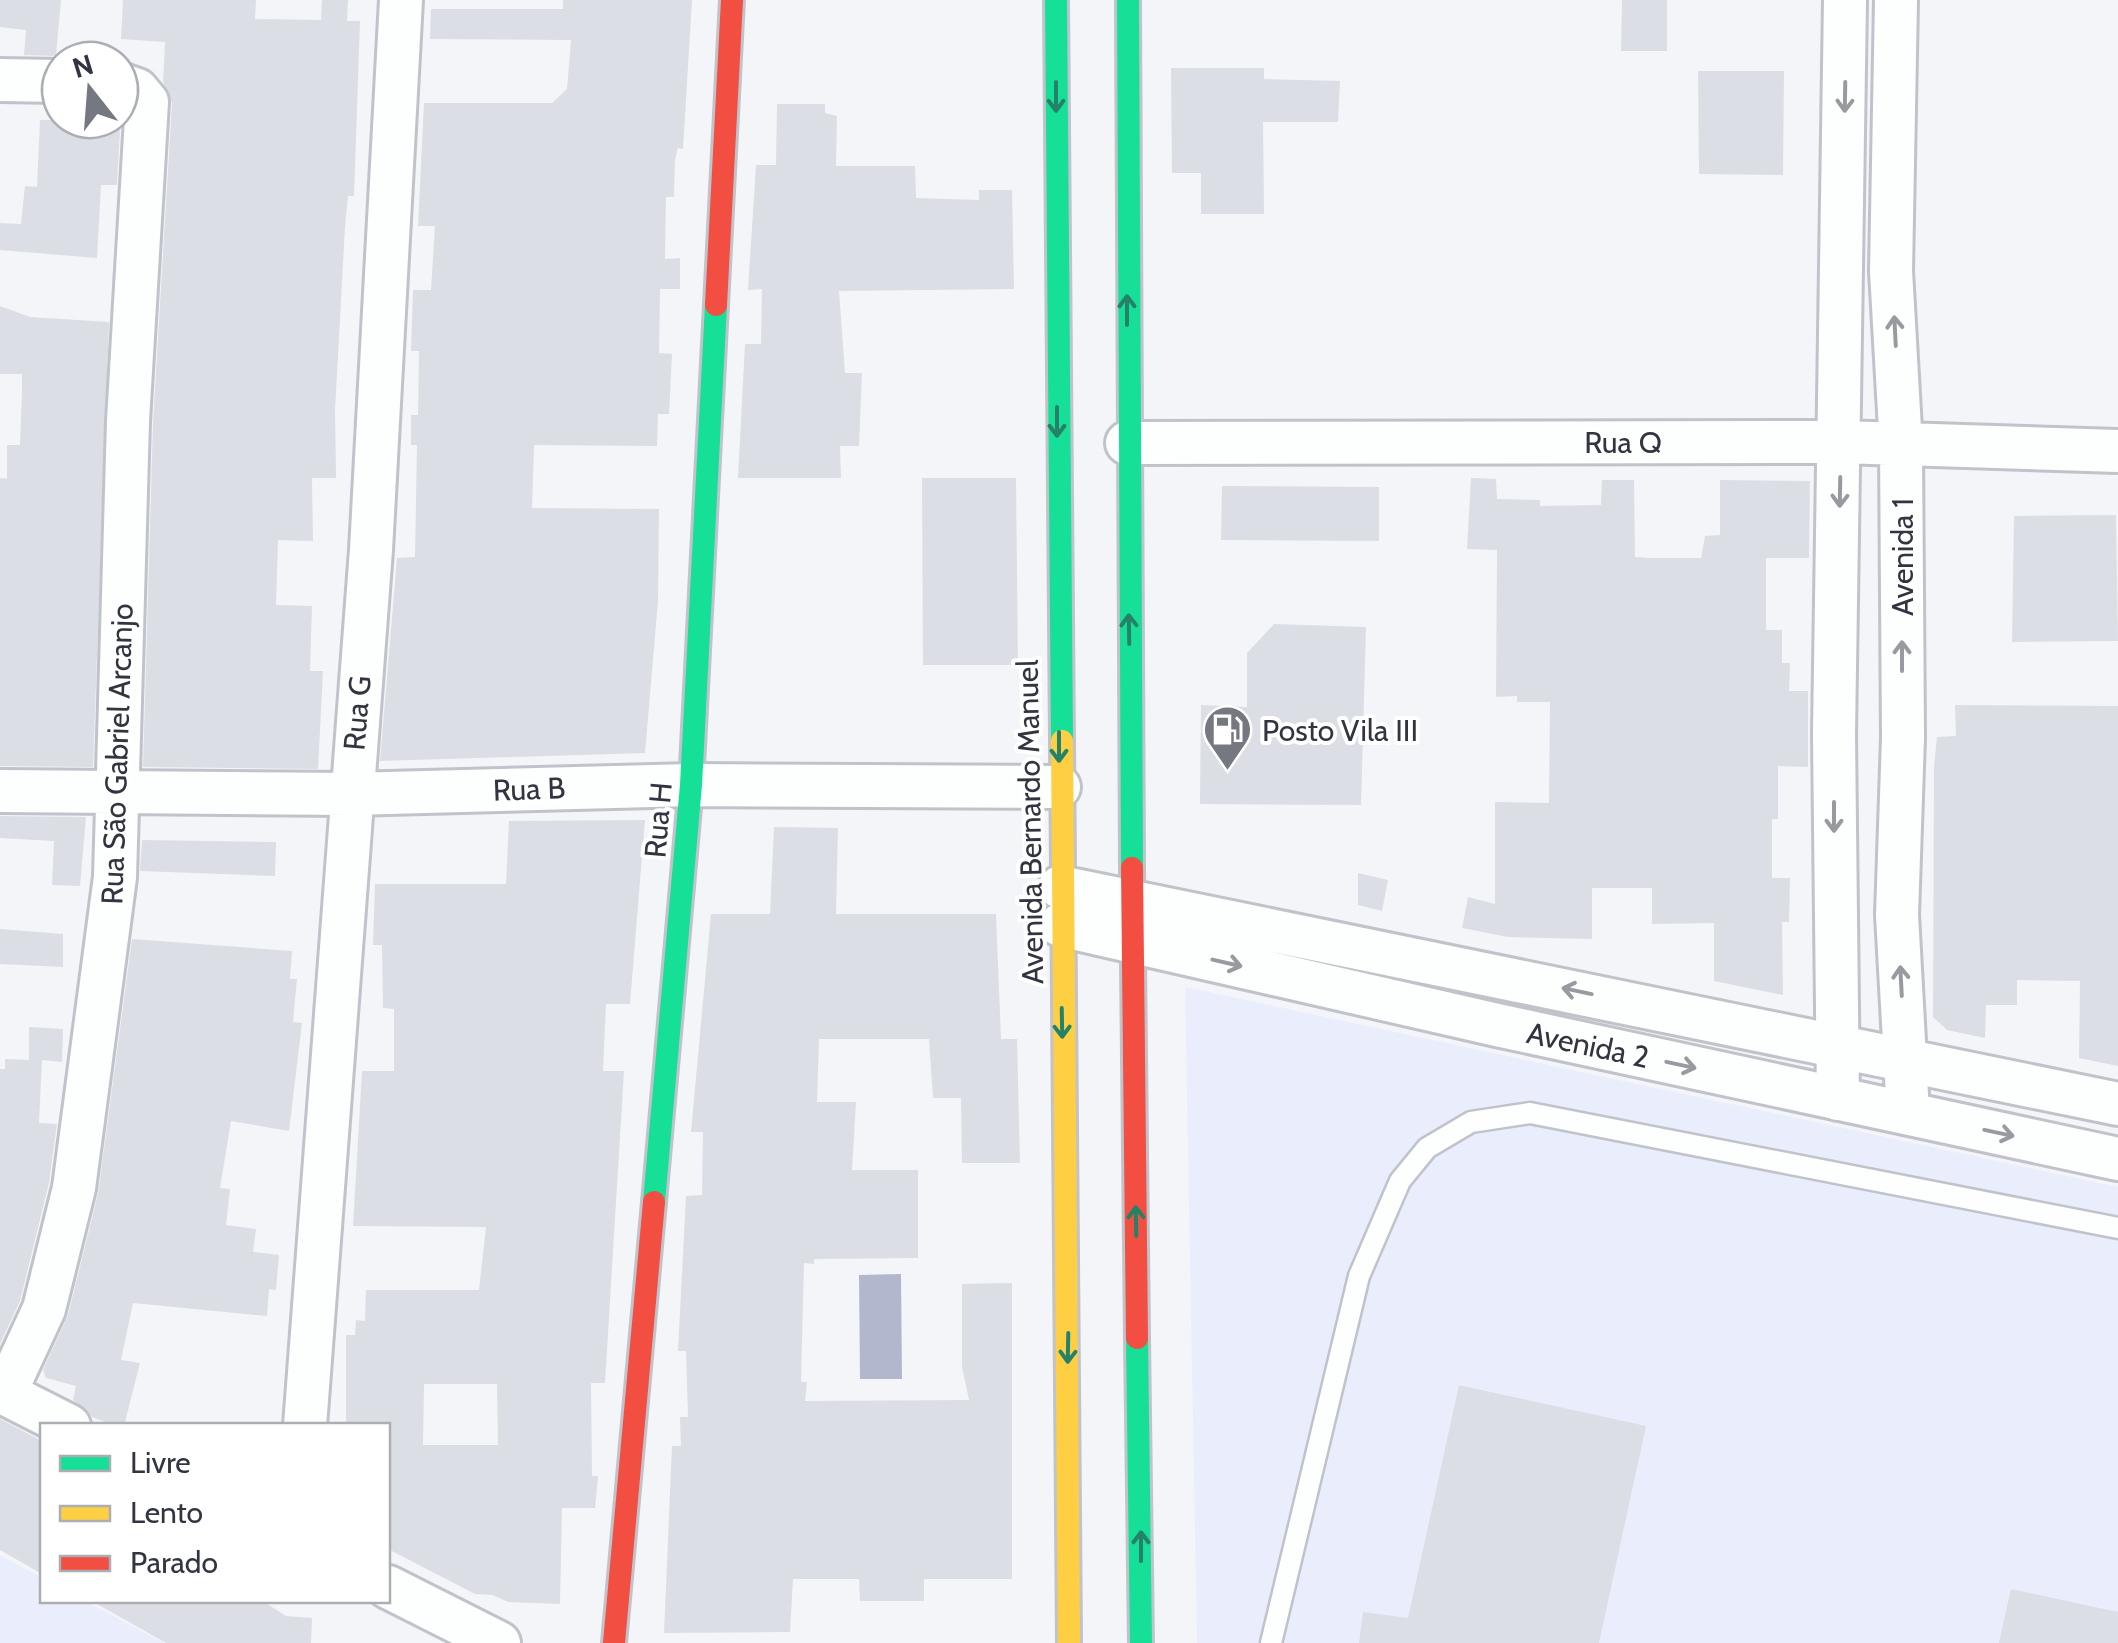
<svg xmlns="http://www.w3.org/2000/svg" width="2118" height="1643" font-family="Cabin,sans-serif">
<rect width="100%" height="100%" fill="#f4f5f9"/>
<path fill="#eaeefc" d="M 1185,987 L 2118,1187 L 2118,1643 L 1197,1643 Z
M 0,1555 L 42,1578 L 42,1600 L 85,1601 L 164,1643 L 0,1643 Z"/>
<path fill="#b2b7ce" d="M 901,1274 L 902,1379 L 860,1379 L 859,1275 Z"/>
<path fill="#dcdee5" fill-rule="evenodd" d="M 0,0 L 61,0 L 56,56 L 24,55 L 26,30 L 0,27 Z
M 123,0 L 256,0 L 255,19 L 321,20 L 322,0 L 348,0 L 347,21 L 360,21 L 354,196 L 348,196 L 345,227 L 335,410 L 336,478 L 312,478 L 313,541 L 278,540 L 276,605 L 312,606 L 310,671 L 323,671 L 318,769 L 143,767 L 153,422 L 172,103 L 163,82 L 165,42 L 121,39 Z
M 563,0 L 692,0 L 683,149 L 678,148 L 675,160 L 674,197 L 666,197 L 665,259 L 680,258 L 680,289 L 660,289 L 659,353 L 672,354 L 669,414 L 658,414 L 657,446 L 534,445 L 532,508 L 659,509 L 658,601 L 645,753 L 380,761 L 397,558 L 415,557 L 417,445 L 411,445 L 411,415 L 418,415 L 419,351 L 411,351 L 413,290 L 431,290 L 435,226 L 418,226 L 424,103 L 552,103 L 567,89 L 571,40 L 430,39 L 431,9 L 563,9 Z
M 1622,0 L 1667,0 L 1667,51 L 1621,51 Z
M 1171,68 L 1264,68 L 1264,79 L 1340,81 L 1338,122 L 1263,122 L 1264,214 L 1201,214 L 1201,173 L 1172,173 Z
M 1698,71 L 1784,71 L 1783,175 L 1699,174 Z
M 777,104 L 825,104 L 825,113 L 837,116 L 836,166 L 915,166 L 916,198 L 979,200 L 979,190 L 1012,190 L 1014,289 L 839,291 L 845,373 L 862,373 L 859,446 L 840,446 L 841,478 L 738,478 L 745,344 L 761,344 L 762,289 L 748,290 L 756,165 L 776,165 Z
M 120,110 L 121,111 L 117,185 L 101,185 L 97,258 L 0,250 L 0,223 L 21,224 L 25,186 L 37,187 L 40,120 L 120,120 Z
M 0,306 L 30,317 L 109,322 L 93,767 L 0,766 L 0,478 L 7,479 L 7,445 L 20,445 L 22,392 L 22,374 L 0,374 Z
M 922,478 L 1016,478 L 1018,665 L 923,665 Z
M 1471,478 L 1496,479 L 1497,499 L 1540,500 L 1540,506 L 1601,505 L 1602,480 L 1634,480 L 1635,557 L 1651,558 L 1701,558 L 1705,536 L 1720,535 L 1720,480 L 1810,481 L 1809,558 L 1766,558 L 1766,630 L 1782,630 L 1782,663 L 1790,663 L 1789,691 L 1808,691 L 1808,767 L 1778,766 L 1778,819 L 1772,819 L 1772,878 L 1790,878 L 1789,922 L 1782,922 L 1783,995 L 1714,981 L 1714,923 L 1652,924 L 1652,888 L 1592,888 L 1592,939 L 1508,937 L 1462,928 L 1468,897 L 1495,904 L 1495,802 L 1549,803 L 1550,702 L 1517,702 L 1517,696 L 1496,697 L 1497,550 L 1467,549 Z
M 1222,486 L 1379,487 L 1379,541 L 1221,540 Z
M 2116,515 L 2118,641 L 2012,642 L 2014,516 Z
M 1274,624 L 1366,627 L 1361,805 L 1200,804 L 1201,705 L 1247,707 L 1247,653 Z
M 1955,705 L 2118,706 L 2118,1066 L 2079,1058 L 2080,981 L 2017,980 L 2017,1005 L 1986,1005 L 1985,1038 L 1947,1030 L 1933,1017 L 1934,767 L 1937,737 L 1956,736 Z
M 0,816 L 86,817 L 80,886 L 52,885 L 54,841 L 0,838 Z
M 645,820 L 630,1004 L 606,1004 L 603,1071 L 624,1071 L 605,1383 L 591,1383 L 592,1476 L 598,1476 L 595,1508 L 562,1508 L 560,1604 L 508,1602 L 493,1595 L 475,1594 L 388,1549 L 388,1426 L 346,1426 L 346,1335 L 355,1335 L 356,1320 L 365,1321 L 366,1290 L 479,1290 L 486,1227 L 353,1226 L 362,1071 L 394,1071 L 394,1009 L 383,1008 L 382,945 L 373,945 L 375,884 L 506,884 L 509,821 ZM 424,1384 L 497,1384 L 498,1445 L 423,1445 Z
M 774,827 L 838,828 L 836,914 L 996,914 L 1001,1039 L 1017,1039 L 1020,1163 L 962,1163 L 961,1098 L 933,1098 L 929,1039 L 819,1039 L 817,1102 L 856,1102 L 852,1170 L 918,1170 L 918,1258 L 814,1259 L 814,1264 L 804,1263 L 801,1382 L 807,1382 L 805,1401 L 969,1400 L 962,1367 L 962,1284 L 1012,1283 L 1012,1579 L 924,1579 L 924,1601 L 860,1601 L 859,1579 L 793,1579 L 790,1632 L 664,1633 L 672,1446 L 681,1446 L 680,1417 L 688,1417 L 686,1351 L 678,1351 L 686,1196 L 702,1195 L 703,1132 L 691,1132 L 711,914 L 770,914 Z
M 142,840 L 276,842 L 275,876 L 140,871 Z
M 1358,873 L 1388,880 L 1382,911 L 1358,905 Z
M 0,929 L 63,934 L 63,967 L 0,964 Z
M 132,939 L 292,951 L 290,979 L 297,979 L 293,1022 L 302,1023 L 289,1131 L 231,1121 L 220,1188 L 230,1189 L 226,1225 L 256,1229 L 253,1252 L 279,1255 L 276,1290 L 269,1289 L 267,1316 L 133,1303 L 121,1360 L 140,1363 L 124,1426 L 116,1426 L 92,1417 L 73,1400 L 76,1386 L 46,1378 L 43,1370 L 68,1315 L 98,1194 Z
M 29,1027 L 63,1029 L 62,1062 L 42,1060 L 39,1123 L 57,1124 L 49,1183 L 20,1301 L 0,1344 L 0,1069 L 5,1069 L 5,1059 L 29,1060 Z
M 1459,1385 L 1646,1426 L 1599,1643 L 1359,1643 L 1363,1612 L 1408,1618 Z
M 0,1419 L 42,1441 L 42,1574 L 0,1550 Z
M 2011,1589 L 2118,1612 L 2118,1643 L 1999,1643 Z
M 90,1600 L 261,1600 L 286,1616 L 312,1618 L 311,1643 L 166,1643 Z"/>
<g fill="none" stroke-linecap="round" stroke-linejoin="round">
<defs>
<path id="lane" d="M 1271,1643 L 1359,1276 L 1400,1181 L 1427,1148 L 1471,1122 L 1530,1113 L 2118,1228"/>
<path id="street" d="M 1896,0 L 1891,271 L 1901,447 L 1903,738 L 1897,915 L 1908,1113
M 0,80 L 60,81
M 1127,443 L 1841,442 L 2118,451
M 0,791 L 350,794 L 691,785 L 1059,787
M 1060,887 L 2118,1104
M 1060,925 L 1497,1025 L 2118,1159
M 1838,1099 L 1834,734 L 1845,0
M 0,1391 L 69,1426
M 5,1393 L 44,1309 L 74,1188 L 115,877 L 128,421 L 147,102 L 137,90 L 120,84
M 305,1426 L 371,550 L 401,0
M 388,1587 L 499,1643"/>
<path id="fast" d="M 1056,0 L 1062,741
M 1128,0 L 1132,868
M 654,1202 L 691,785 L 716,305
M 1137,1338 L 1141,1643"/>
<path id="slow" d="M 1062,741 L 1069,1643"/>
<path id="jam" d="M 716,305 L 732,0
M 1132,868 L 1137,1338
M 614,1643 L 654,1202"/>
</defs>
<use href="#lane" stroke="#c1c3ca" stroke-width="25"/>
<use href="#street" stroke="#c1c3ca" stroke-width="48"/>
<use href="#fast" stroke="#c1c3ca" stroke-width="28"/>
<use href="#slow" stroke="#c1c3ca" stroke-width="28"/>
<use href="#jam" stroke="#c1c3ca" stroke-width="28"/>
<use href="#lane" stroke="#fdfefe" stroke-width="20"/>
<use href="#street" stroke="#fdfefe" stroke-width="42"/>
<use href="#fast" stroke="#16e098" stroke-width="22"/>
<use href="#slow" stroke="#ffcf43" stroke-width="22"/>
<use href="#jam" stroke="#f24e42" stroke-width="22"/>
</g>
<defs><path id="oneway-shaft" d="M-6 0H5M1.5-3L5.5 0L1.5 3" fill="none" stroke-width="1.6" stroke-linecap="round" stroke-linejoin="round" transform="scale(2.5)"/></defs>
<g stroke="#258268">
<use href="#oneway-shaft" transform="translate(1056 97) rotate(90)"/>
<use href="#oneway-shaft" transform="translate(1127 310) rotate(-90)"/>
<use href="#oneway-shaft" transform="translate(1057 422) rotate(90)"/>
<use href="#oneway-shaft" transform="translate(1129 629) rotate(-91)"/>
<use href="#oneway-shaft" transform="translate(1059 747) rotate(90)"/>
<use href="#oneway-shaft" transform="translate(1062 1023) rotate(89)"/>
<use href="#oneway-shaft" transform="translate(1136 1221) rotate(-91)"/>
<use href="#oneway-shaft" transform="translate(1068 1348) rotate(91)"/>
<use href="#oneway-shaft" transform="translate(1141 1546) rotate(-90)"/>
</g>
<g stroke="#989aa0">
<use href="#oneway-shaft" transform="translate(1845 97) rotate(91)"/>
<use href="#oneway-shaft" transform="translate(1895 331) rotate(-93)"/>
<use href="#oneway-shaft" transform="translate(1840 492) rotate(91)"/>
<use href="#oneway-shaft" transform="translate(1902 656) rotate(-90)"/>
<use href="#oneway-shaft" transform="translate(1834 817) rotate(90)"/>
<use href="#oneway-shaft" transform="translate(1227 963) rotate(13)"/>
<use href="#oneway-shaft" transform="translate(1901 981) rotate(-93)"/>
<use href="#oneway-shaft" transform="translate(1577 991) rotate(-168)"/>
<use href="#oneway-shaft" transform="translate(1681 1065) rotate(12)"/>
<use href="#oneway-shaft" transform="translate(1999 1133) rotate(12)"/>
</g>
<defs>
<symbol id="fuel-pin" viewBox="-11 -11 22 30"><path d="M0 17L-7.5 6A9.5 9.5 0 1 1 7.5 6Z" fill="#767881" stroke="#fff"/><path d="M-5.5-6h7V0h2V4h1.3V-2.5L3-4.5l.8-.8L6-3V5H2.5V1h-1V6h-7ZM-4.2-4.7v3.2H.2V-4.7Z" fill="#fff"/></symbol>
</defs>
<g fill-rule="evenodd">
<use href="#fuel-pin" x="1200" y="702" width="55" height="75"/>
</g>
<g text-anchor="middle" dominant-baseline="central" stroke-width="8" stroke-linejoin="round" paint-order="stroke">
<g font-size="30" fill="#323541" stroke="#fff">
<text x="1623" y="442">Rua Q</text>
<text transform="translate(1902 557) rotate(-90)">Avenida 1</text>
<text transform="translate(357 713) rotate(-85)">Rua G</text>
<text transform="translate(117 754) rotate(-88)">Rua São Gabriel Arcanjo</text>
<text transform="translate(529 789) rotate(-2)">Rua B</text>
<text transform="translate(658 820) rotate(-85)">Rua H</text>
<text transform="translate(1030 822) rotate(-91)">Avenida Bernardo Manuel</text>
<text transform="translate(1588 1045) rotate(12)">Avenida 2</text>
</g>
<g font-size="30" fill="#323541" stroke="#fff" text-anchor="start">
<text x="1262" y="730">Posto Vila III</text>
</g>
</g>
<rect x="40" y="1423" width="350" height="180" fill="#ffffff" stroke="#adaeb3" stroke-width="2.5"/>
<rect x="60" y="1456" width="50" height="15" fill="#16e098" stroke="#adaeb3" stroke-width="2.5"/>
<text x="130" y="1473" font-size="30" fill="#323541">Livre</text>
<rect x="60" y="1506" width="50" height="15" fill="#ffcf43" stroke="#adaeb3" stroke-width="2.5"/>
<text x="130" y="1523" font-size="30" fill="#323541">Lento</text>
<rect x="60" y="1556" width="50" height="15" fill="#f24e42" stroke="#adaeb3" stroke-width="2.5"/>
<text x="130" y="1573" font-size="30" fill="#323541">Parado</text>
<g transform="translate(90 90) rotate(343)"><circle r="48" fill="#ffffff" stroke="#adaeb3" stroke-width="2.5"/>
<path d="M0-8L18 38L0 25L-18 38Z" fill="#767881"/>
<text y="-15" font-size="28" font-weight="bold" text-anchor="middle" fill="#323541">N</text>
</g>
</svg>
